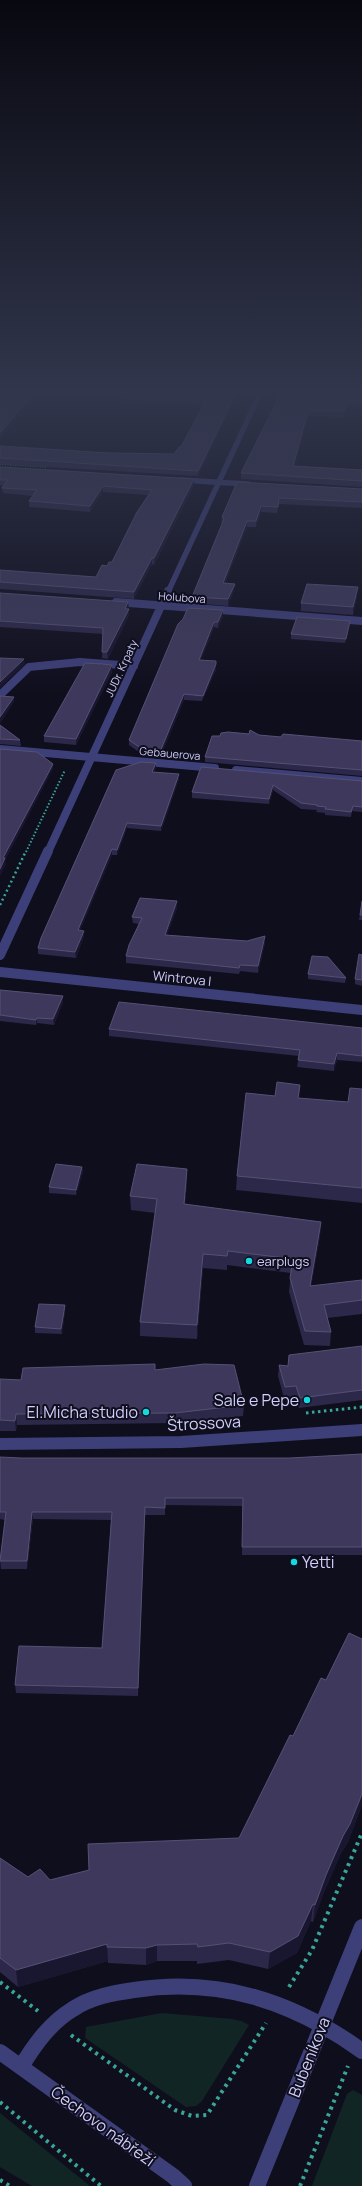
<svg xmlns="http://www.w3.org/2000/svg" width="362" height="2186" font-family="Manrope,sans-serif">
<rect width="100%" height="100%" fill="#0f0e1d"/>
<path fill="#112624" d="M 162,2013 L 232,2019 L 241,2021 L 249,2025 L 202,2101 L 196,2106 L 186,2107 L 85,2038 L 86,2027 Z
M 353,2090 L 362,2095 L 362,2186 L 312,2186 L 347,2094 Z
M 0,2113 L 90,2186 L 32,2186 L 0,2167 Z"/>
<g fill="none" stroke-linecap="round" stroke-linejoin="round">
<path stroke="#38a597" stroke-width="1.5" stroke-dasharray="1 1.5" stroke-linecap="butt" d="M 0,464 L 47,467"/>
<path stroke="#38a597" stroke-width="2" stroke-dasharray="1.5 2" stroke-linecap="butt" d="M 26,852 L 65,770"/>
<path stroke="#38a597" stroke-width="2.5" stroke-dasharray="2 3" stroke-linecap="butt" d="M 0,905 L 26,851"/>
<path stroke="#38a597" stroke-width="3" stroke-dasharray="2.5 3.5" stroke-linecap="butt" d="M 306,1413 L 362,1407"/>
<path stroke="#38a597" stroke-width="4" stroke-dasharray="3 4.5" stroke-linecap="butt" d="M 0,1982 L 38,2011
M 289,1987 L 312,1950 L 362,1833
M 71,2035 L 175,2110 L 192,2116 L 207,2115 L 266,2023
M 0,2102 L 101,2186
M 0,2180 L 10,2186
M 300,2186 L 348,2066"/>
<path stroke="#3d3f78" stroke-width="5.5" d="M 180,480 L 248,484
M 168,592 L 261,391"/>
<path stroke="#3d3f78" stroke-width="8" d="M 116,602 L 362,621
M 0,695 L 29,667 L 80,662 L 134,666
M 0,749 L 215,768
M 236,770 L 362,781
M 48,852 L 168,591"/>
<path stroke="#3d3f78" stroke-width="10" d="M 0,955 L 48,851
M 0,972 L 362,1010"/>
<path stroke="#3d3f78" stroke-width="12" d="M 0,1444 L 181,1442 L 362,1430"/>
<path stroke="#3d3f78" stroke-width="16" d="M 0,2052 L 173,2176 L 184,2186
M 21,2067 C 35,2044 50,2023 73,2009 C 91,1997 113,1993 134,1990 C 219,1977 293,2001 362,2051
M 257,2186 L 362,1927"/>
</g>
<path fill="#2c2849" d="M 0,391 L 46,391 L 41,397 L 35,398 L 0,439 Z
M 107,391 L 239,391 L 198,476 L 0,464 L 0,446 L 109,453 L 174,454 L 181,447 L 203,405 L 123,401 L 123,398 L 113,398 L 113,392 L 114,392 Z
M 362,394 L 362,407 L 347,406 L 344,417 L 308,416 L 294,466 L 362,470 L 362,487 L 241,479 L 241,473 L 275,405 Z
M 0,467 L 194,479 L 194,485 L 154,565 L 152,564 L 134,599 L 0,589 L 0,570 L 96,577 L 107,566 L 112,562 L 148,495 L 103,492 L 90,512 L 29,507 L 29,501 L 33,496 L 3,493 L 2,488 L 4,486 L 0,485 Z
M 237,482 L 362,489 L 362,508 L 279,504 L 277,513 L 261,512 L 256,527 L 247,527 L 225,583 L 234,590 L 228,606 L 192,603 L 192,597 L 222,524 L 221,523 L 222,517 Z
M 0,593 L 128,602 L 129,615 L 108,659 L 102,658 L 103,634 L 0,627 Z
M 357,595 L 353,615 L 301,611 L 301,603 Z
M 223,610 L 223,616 L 218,628 L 214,627 L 201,660 L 216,670 L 202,701 L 184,700 L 160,758 L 146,757 L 129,745 L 129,740 L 183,619 Z
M 350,621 L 350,625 L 345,643 L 291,639 L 291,634 Z
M 102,663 L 103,664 L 112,672 L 76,745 L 44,742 L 44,736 Z
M 0,725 L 20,740 L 21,746 L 0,744 Z
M 259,735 L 281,737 L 362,741 L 362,776 L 205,762 L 205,757 L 220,736 Z
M 201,767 L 362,781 L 362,812 L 352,811 L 351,817 L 325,815 L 325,813 L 316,812 L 317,810 L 301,809 L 273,790 L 269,804 L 192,798 L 192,792 Z
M 156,768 L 154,772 L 179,779 L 161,831 L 127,828 L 117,855 L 112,855 L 80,930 L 84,936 L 76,958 L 38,954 L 38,948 Z
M 177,901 L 177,908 L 167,935 L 247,941 L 265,936 L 265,943 L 258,973 L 240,971 L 239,974 L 126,963 L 126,956 L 139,924 L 133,923 L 132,917 Z
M 362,901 L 362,920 L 359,920 Z
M 362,955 L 362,986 L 355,984 L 355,979 Z
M 308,974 L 346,978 L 345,983 L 308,979 Z
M 0,990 L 63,996 L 63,1002 L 54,1025 L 37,1023 L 36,1025 L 0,1021 Z
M 362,1028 L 362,1062 L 337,1060 L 334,1071 L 297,1067 L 299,1056 L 109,1036 L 109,1029 Z
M 300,1085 L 299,1098 L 348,1102 L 362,1089 L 362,1203 L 236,1190 L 237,1176 L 275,1096 Z
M 82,1167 L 83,1172 L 76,1195 L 49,1193 L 49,1187 Z
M 187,1169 L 187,1183 L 185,1204 L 321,1222 L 320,1236 L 311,1286 L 362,1280 L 362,1314 L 327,1318 L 331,1332 L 330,1346 L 304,1345 L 289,1292 L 291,1273 L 227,1265 L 227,1270 L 203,1268 L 197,1339 L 140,1336 L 140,1322 L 155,1213 L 131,1210 L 130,1196 Z
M 65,1305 L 65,1311 L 62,1334 L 35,1333 L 35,1327 Z
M 362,1346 L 362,1400 L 299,1408 L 295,1396 L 284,1398 L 278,1376 L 279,1365 L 288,1366 Z
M 155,1370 L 244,1405 L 243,1416 L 175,1423 L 17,1425 L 16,1431 L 0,1431 L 0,1379 L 21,1380 Z
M 362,1454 L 362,1555 L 242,1555 L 242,1506 L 165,1505 L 165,1515 L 145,1515 L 138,1696 L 16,1693 L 15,1685 L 102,1648 L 111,1520 L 33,1519 L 27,1569 L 1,1569 L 0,1559 L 5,1520 L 0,1519 L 0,1457 L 21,1458 L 290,1458 Z
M 362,1639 L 362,1805 L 348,1842 L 341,1853 L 324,1892 L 313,1922 L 311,1921 L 297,1953 L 268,1969 L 229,1960 L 197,1964 L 197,1961 L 157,1961 L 146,1965 L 108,1963 L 108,1961 L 18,1987 L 0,1972 L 0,1858 L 28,1877 L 50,1880 L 239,1838 L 293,1736 L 326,1680 Z"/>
<path fill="#191630" d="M 42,391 L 46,391 L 41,397 L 41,392 Z
M 237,391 L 239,391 L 198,476 L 198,471 Z
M 35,392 L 35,398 L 0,439 L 0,433 Z
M 348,401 L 347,406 L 344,417 L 344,411 Z
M 308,411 L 308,416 L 293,472 L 293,466 Z
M 194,479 L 194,485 L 154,565 L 154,558 Z
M 103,486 L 103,492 L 90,512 L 90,506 Z
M 279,498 L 279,504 L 277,513 L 278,507 Z
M 261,506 L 261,512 L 256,527 L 256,521 Z
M 247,521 L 247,527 L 222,589 L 223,583 Z
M 152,558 L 152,564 L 134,599 L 134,592 Z
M 235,584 L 234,590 L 228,606 L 228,599 Z
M 358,587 L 357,595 L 353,615 L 353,607 Z
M 128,602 L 129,609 L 125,609 Z
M 129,609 L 129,615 L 108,659 L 107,652 Z
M 223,610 L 223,616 L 218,628 L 218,622 Z
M 350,621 L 350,625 L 345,643 L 346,639 Z
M 214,622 L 214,627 L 199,666 L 199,660 Z
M 24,659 L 25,664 L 0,688 L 0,682 Z
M 216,661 L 216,670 L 202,701 L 203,696 Z
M 112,665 L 112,672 L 76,745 L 76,739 Z
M 184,694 L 184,700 L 160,758 L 160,752 Z
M 14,697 L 14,702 L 0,724 L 0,717 Z
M 156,763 L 156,768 L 152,777 L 152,772 Z
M 53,764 L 53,769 L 5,861 L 6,864 L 0,876 L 0,869 L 3,858 Z
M 179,774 L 179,779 L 161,831 L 161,826 Z
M 273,785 L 273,790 L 269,804 L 269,799 Z
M 127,823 L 127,828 L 117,855 L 117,850 Z
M 112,849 L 112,855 L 78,936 L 78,930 Z
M 177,901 L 177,908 L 165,941 L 165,935 Z
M 84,931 L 84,936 L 76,958 L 75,952 Z
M 265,936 L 265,943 L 258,973 L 258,966 Z
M 63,996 L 63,1002 L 54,1025 L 53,1019 Z
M 37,1018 L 37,1023 L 36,1025 L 36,1020 Z
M 337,1053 L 337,1060 L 334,1071 L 334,1064 Z
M 300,1085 L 299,1099 L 298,1098 Z
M 82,1167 L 83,1172 L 76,1195 L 76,1190 Z
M 187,1169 L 187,1183 L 184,1218 L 184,1204 Z
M 321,1222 L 320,1236 L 309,1300 L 310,1286 Z
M 203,1254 L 203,1268 L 197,1339 L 197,1325 Z
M 65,1305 L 65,1311 L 62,1334 L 61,1329 Z
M 16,1414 L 17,1425 L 16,1431 L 15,1421 Z
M 145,1507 L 145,1515 L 138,1696 L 138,1688 Z
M 32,1512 L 33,1519 L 27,1569 L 27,1561 Z
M 362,1794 L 362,1805 L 348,1842 L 341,1853 L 324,1892 L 313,1922 L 315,1905 L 326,1875 Z
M 313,1904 L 311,1921 L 297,1953 L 268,1969 L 270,1952 Z
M 107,1944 L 108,1961 L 18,1987 L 16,1970 Z
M 157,1945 L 157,1961 L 146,1965 L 146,1948 Z"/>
<path fill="#3e395c" stroke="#555175" d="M 0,391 L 42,391 L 41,392 L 35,392 L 0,433 Z
M 114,391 L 237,391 L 198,471 L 0,458 L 0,446 L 109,453 L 174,454 L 179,447 L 181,447 L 206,400 L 123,396 L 124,393 L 113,392 Z
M 280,391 L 318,391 L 362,394 L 362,402 L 348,401 L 344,411 L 308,411 L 293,466 L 362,470 L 362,481 L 241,473 L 275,405 Z
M 0,467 L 194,479 L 154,558 L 152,558 L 134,592 L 0,582 L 0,570 L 96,577 L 102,565 L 107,566 L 109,562 L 112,562 L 137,512 L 152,490 L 103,486 L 90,506 L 29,501 L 37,490 L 2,488 L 8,480 L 0,480 Z
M 237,482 L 362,489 L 362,502 L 279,498 L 278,507 L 261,506 L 256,521 L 247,521 L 223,583 L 235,584 L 228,599 L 192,597 L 224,519 L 222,517 Z
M 307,584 L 358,587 L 353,607 L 301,603 Z
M 0,593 L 128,602 L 125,609 L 129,609 L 107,652 L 102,652 L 103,628 L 0,621 Z
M 188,608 L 223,610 L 218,622 L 214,622 L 199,660 L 216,661 L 216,664 L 203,696 L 184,694 L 160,752 L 145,751 L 129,740 L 178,624 L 183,619 Z
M 297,617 L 350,621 L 346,639 L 291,634 Z
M 0,658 L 24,659 L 0,682 Z
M 85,663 L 101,664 L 102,663 L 102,664 L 112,665 L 76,739 L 44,736 Z
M 0,696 L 14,697 L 0,717 Z
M 0,725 L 20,740 L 0,739 Z
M 250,730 L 259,735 L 281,737 L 283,734 L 362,741 L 362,770 L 205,757 L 212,736 L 220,736 L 221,733 L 228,732 L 249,734 Z
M 0,749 L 37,752 L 53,764 L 3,858 L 5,858 L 0,869 Z
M 141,762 L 156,763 L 152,772 L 179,774 L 161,826 L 127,823 L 117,850 L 112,849 L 78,930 L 84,931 L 75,952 L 38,948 L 41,938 L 116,770 Z
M 201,767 L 362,781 L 362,807 L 353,806 L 351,812 L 325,809 L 326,807 L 317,806 L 317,805 L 301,803 L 273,785 L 269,799 L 192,792 Z
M 140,898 L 177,901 L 165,935 L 247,941 L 265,936 L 258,966 L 240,965 L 239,968 L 126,956 L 129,945 L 142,918 L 132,917 Z
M 362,901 L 362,915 L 360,915 Z
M 359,954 L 362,955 L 362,980 L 355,979 Z
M 312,956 L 328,957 L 346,978 L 308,974 Z
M 0,990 L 63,996 L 53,1019 L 37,1018 L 36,1020 L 0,1015 Z
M 119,1002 L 362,1028 L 362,1056 L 337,1053 L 334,1064 L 298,1060 L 300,1050 L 109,1029 Z
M 277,1082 L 300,1085 L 298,1098 L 348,1102 L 350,1088 L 362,1089 L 362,1188 L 237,1176 L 246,1093 L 275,1096 Z
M 56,1164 L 82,1167 L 76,1190 L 49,1187 Z
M 137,1164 L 187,1169 L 184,1204 L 321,1222 L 310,1286 L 362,1280 L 362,1300 L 324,1305 L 331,1332 L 305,1331 L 290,1278 L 293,1259 L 228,1251 L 227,1256 L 203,1254 L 197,1325 L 140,1322 L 157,1199 L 130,1196 Z
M 39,1304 L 65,1305 L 61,1329 L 35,1327 Z
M 362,1346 L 362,1390 L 300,1398 L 296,1386 L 285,1387 L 279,1365 L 288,1366 L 289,1355 Z
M 155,1364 L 155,1370 L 204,1364 L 234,1365 L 244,1405 L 175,1413 L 16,1414 L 15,1421 L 0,1420 L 0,1379 L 21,1380 L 23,1368 Z
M 362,1454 L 362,1547 L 242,1547 L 243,1498 L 165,1498 L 165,1508 L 145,1507 L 138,1688 L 15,1685 L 19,1646 L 102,1648 L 112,1512 L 32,1512 L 27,1561 L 0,1561 L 6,1512 L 0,1512 L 0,1457 L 21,1458 L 290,1458 Z
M 349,1633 L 362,1639 L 362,1794 L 350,1824 L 343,1836 L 326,1875 L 315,1905 L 313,1904 L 298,1936 L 270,1952 L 229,1943 L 198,1947 L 197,1944 L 157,1945 L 146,1948 L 107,1947 L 107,1944 L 16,1970 L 0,1958 L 0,1858 L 28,1877 L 40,1869 L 50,1880 L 89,1870 L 88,1844 L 239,1838 L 290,1735 L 293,1736 L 321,1678 L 326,1680 Z"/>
<linearGradient id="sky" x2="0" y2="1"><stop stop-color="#080810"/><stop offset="0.56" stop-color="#31364c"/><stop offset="1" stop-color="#31364c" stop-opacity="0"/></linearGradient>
<rect width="362" height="697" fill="url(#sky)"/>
<g fill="#14dae0" stroke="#0f0e1d" stroke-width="1.5">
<circle cx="249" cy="1261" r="4"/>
<circle cx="307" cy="1400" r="4"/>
<circle cx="146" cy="1412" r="4"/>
<circle cx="294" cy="1562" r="4"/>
</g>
<g text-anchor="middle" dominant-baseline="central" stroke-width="4" stroke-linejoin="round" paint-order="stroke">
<g font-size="11" fill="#d0cefb" stroke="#0f0e1d">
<text transform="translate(182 597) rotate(4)">Holubova</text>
<text transform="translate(121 668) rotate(-65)">JUDr. Krpaty</text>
<text transform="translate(170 753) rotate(5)">Gebauerova</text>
</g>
<g font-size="13" fill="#d0cefb" stroke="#0f0e1d">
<text transform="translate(182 978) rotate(6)">Wintrova I</text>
</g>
<g font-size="13" fill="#d0cefb" stroke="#0f0e1d" text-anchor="start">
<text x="257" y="1261">earplugs</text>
</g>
<g font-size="16" fill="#d0cefb" stroke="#0f0e1d" text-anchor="end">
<text x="299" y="1400">Sale e Pepe</text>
<text x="138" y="1412">El.Micha studio</text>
<text x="302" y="1562" text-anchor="start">Yetti</text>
</g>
<g font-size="16" fill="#d0cefb" stroke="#0f0e1d">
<text transform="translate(204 1423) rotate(-3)">Štrossova</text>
<text transform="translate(309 2057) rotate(-68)">Bubeníkova</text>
<text transform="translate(103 2126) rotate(36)">Čechovo nábřeží</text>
</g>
</g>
</svg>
